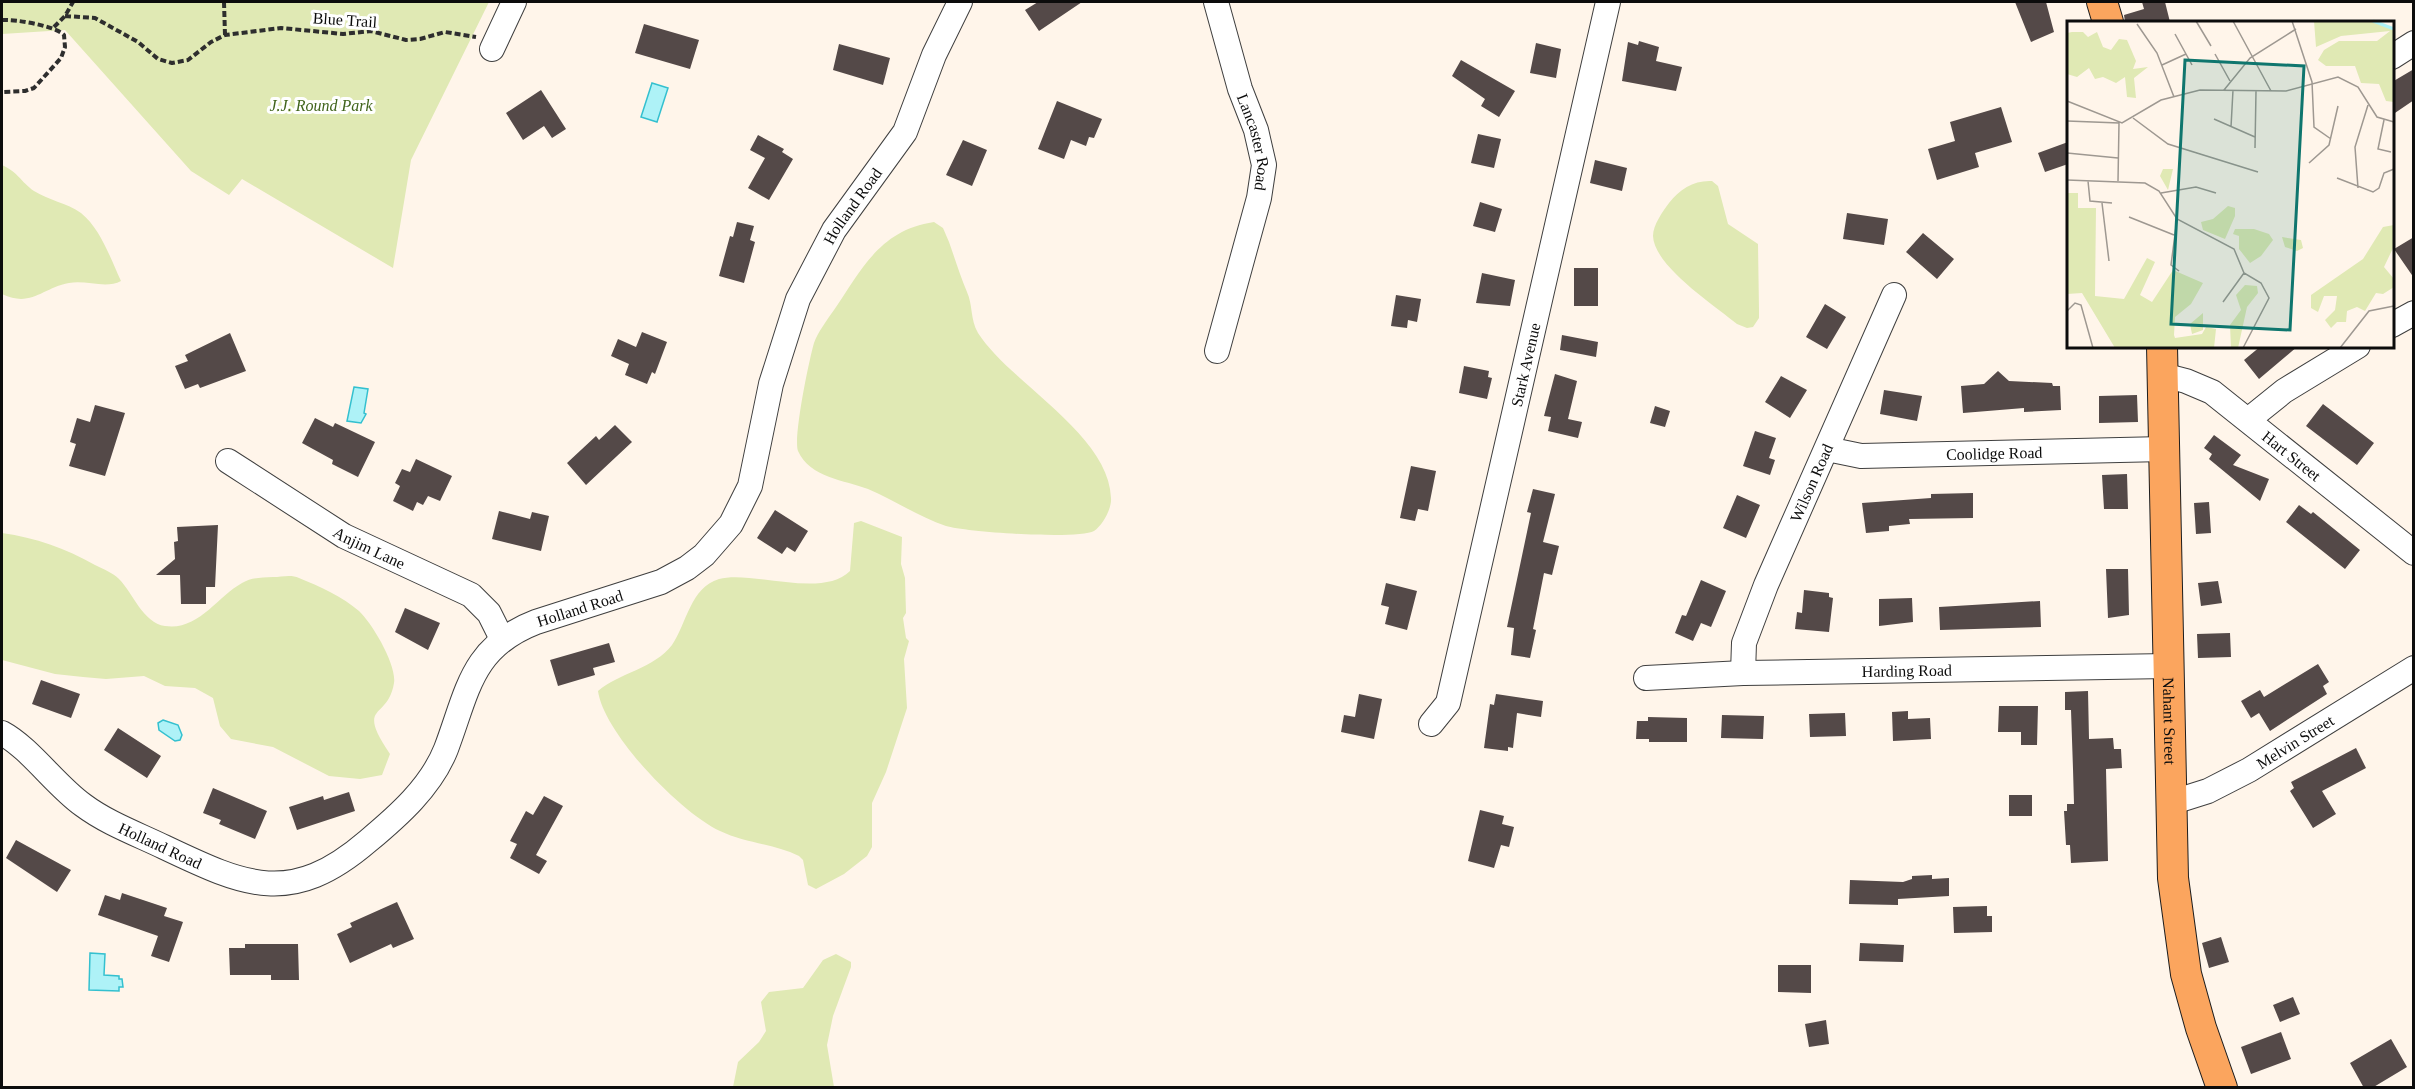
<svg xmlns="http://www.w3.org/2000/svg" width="2415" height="1089" font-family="'Times New Roman',serif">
<rect width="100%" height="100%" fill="#fff5ea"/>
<path fill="#e0e9b4" d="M 2,2 L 489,2 L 411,160 L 393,268 L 242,179 L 229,195 L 191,171 L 65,30 L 2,34 Z
M 2,165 C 19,173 20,181 34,191 C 48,200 67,203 81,213 C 101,229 111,260 121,281 C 106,289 87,280 69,283 C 42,288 31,308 2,294 Z
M 1712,181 L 1718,186 L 1728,224 L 1758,244 L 1759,310 L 1759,318 L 1753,327 L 1747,328 L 1737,324 C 1714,305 1654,266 1653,236 C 1653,225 1663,211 1669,203 C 1680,189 1694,180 1712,181 Z
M 934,222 L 943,228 L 949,242 C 955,259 960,275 967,292 C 973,305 970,319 978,333 C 1010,383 1109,434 1111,498 C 1112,508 1103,525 1094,531 C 1078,540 966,532 946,526 C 919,517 894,500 868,489 C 845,480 810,478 798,451 C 793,438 809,360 814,343 C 818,332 827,320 834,310 C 862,269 880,230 934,222 Z
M 861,521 L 902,537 L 901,564 L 905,578 L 906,613 L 903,618 L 906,638 L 909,641 L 904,659 L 907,708 L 886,772 L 872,803 L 872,847 L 867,856 L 844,874 L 816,889 L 808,885 L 803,860 L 799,856 C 774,844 745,843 720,831 C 681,813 604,734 598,691 C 619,673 655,668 672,645 C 687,623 690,588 719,579 C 752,570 822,599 850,571 L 854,523 Z
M 2,533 C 36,538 65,548 95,565 C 103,569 113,573 119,579 C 133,593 143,623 165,626 C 198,631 217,597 242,583 C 252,577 261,578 273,577 C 282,577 291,574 299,578 C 319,586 343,597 359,611 C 372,623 397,665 394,683 C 388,721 355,702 390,754 L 382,775 L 360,779 L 329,776 L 273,747 L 231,739 L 220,726 L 213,698 L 195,688 L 165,686 L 144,676 L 106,679 L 83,677 L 55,674 L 2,660 Z
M 836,954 L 851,962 L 851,967 L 833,1016 L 827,1045 L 834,1087 L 733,1087 L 738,1062 L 759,1042 L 766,1031 L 761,1002 L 769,992 L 803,988 L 823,960 Z"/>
<path fill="#aef2f7" stroke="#34c0cf" stroke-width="1.5" d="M 652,83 L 668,88 L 657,122 L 641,117 Z
M 354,387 L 368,389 L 364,413 L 366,414 L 361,423 L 347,421 Z
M 163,720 L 178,725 L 182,735 L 180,740 L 175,741 L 159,730 L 158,723 Z
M 90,953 L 105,954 L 104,975 L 119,976 L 119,979 L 122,979 L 123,987 L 119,987 L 119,991 L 89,990 Z"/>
<path fill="#544948" d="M 1038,2 L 1082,2 L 1039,31 L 1025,10 Z
M 2015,2 L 2046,2 L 2054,32 L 2031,42 Z
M 2142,2 L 2165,2 L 2170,22 L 2125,22 L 2124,15 L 2144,9 Z
M 644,24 L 699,40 L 690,69 L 635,53 Z
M 1639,41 L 1659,47 L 1656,61 L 1682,67 L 1676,91 L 1622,81 L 1628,42 L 1638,45 Z
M 1536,43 L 1561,49 L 1556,78 L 1530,73 Z
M 839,44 L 890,58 L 883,85 L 833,70 Z
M 1461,60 L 1515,91 L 1499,117 L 1481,106 L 1485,99 L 1452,76 Z
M 2414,69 L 2414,100 L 2392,115 L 2392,82 Z
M 541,90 L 566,129 L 552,138 L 544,126 L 523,140 L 506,113 Z
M 1057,101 L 1102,119 L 1094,138 L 1089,137 L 1086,146 L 1071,140 L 1064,159 L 1038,149 Z
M 2001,107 L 2012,142 L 1975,153 L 1979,167 L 1937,180 L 1928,149 L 1955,141 L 1950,122 Z
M 1478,134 L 1501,139 L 1494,168 L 1471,163 Z
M 758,135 L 784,149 L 782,152 L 793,159 L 769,200 L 748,188 L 765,158 L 750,150 Z
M 963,140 L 987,150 L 972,186 L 946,175 Z
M 2068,142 L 2068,164 L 2045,172 L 2038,153 Z
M 1595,160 L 1627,168 L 1622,191 L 1590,183 Z
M 1480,202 L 1502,209 L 1495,232 L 1473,226 Z
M 1847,213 L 1888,219 L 1884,245 L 1843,239 Z
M 737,222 L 754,226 L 750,240 L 755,242 L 744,283 L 719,276 L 730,236 L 733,237 Z
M 1923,233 L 1954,259 L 1937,279 L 1906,252 Z
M 2414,237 L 2414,278 L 2394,249 Z
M 1574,268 L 1598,268 L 1598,306 L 1574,306 Z
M 1482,273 L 1515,280 L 1510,306 L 1476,303 Z
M 1396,295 L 1421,299 L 1417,322 L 1408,320 L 1407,328 L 1391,326 Z
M 1825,304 L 1846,317 L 1827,349 L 1806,337 Z
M 642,332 L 667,342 L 655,374 L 652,372 L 647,384 L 625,375 L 629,364 L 611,356 L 618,339 L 636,347 Z
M 230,333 L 246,371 L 200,388 L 198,384 L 185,389 L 175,366 L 188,361 L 185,355 Z
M 1562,335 L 1598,342 L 1596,357 L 1560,350 Z
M 2261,346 L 2298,346 L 2259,379 L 2244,360 Z
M 1464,366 L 1489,371 L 1488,377 L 1492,378 L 1487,399 L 1459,393 Z
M 1998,371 L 2009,381 L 2052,383 L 2053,386 L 2060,386 L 2061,410 L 2024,412 L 2024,408 L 1963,413 L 1961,386 L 1984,384 Z
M 1555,374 L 1577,381 L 1568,419 L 1582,422 L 1578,438 L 1548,431 L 1551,417 L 1544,416 Z
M 1781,376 L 1807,390 L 1790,418 L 1765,402 Z
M 1884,390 L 1922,396 L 1917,421 L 1880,414 Z
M 2137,395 L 2138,422 L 2099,423 L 2099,396 Z
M 2323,404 L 2374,443 L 2357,465 L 2306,426 Z
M 95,405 L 125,413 L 105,476 L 69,466 L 76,444 L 70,442 L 77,418 L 90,422 Z
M 1655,406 L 1670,411 L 1665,427 L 1650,423 Z
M 315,418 L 333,427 L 335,423 L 375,442 L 358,477 L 332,464 L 333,460 L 302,443 Z
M 615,425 L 632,442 L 586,485 L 567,463 L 596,436 L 599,440 Z
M 1755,431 L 1776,438 L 1769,458 L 1775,460 L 1770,475 L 1743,466 Z
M 2214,435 L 2241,455 L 2233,465 L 2269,479 L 2260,501 L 2209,459 L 2212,454 L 2204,448 Z
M 416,459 L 452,476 L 440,501 L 428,496 L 423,505 L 417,502 L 413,511 L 393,501 L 400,486 L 395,483 L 402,469 L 410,472 Z
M 1411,466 L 1436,471 L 1428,511 L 1418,509 L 1415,521 L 1400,518 Z
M 2127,474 L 2128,509 L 2104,509 L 2102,475 Z
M 1533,489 L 1555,494 L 1543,542 L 1559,546 L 1552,575 L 1544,573 L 1533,629 L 1536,630 L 1530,658 L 1511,655 L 1514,628 L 1507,627 L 1531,513 L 1527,512 Z
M 1973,493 L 1973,518 L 1909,519 L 1910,524 L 1889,526 L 1889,531 L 1866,533 L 1862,503 L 1931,498 L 1931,494 Z
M 1737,495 L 1760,505 L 1746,538 L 1723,528 Z
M 2209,502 L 2211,533 L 2196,534 L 2194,503 Z
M 2299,505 L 2311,514 L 2313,512 L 2360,550 L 2345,569 L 2286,522 Z
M 775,510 L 808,531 L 795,552 L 787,547 L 782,554 L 757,538 Z
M 499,511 L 530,519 L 532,512 L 549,516 L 541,551 L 492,539 Z
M 218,525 L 215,587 L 206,587 L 206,604 L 181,604 L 180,575 L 156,575 L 175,559 L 174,542 L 178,541 L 177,527 Z
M 2106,569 L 2128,569 L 2129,615 L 2108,618 Z
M 1701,580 L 1726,591 L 1711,627 L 1701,623 L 1693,641 L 1675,633 L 1682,615 L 1686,616 Z
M 2218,581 L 2222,603 L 2201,606 L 2198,583 Z
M 1386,583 L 1417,591 L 1407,630 L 1385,624 L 1389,607 L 1381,605 Z
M 1804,590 L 1829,593 L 1829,597 L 1833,598 L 1829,632 L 1795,629 L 1797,612 L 1802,613 Z
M 1912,598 L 1913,622 L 1879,626 L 1879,599 Z
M 2040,601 L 2041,627 L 1940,630 L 1939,607 Z
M 405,608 L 440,623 L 428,650 L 395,632 Z
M 2230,633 L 2231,657 L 2198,658 L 2197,634 Z
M 609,643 L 615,662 L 593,668 L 595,675 L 558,686 L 550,660 Z
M 2318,664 L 2329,682 L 2323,686 L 2327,694 L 2270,731 L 2259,713 L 2251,718 L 2241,701 L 2260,690 L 2264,697 Z
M 41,680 L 80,694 L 71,718 L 32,704 Z
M 2088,691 L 2089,739 L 2113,738 L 2114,749 L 2121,749 L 2122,768 L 2106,769 L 2108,861 L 2071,863 L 2070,845 L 2066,845 L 2064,811 L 2067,811 L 2067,804 L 2074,804 L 2073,769 L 2071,710 L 2065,710 L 2065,692 Z
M 1359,694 L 1382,699 L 1374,739 L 1341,732 L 1344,715 L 1355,717 Z
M 1496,694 L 1543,701 L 1541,717 L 1517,713 L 1513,748 L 1508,747 L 1508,751 L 1484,748 L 1490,704 L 1494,705 Z
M 1999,706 L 2038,706 L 2037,745 L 2021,745 L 2021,732 L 1998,732 Z
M 1908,711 L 1908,719 L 1930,718 L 1931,739 L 1893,741 L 1892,712 Z
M 1845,713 L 1846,736 L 1810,737 L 1809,714 Z
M 1722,715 L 1764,716 L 1763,739 L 1721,738 Z
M 1648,717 L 1687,718 L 1687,742 L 1649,742 L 1649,739 L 1636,739 L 1637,721 L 1648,721 Z
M 118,728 L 161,756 L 147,778 L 104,750 Z
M 2356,748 L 2366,768 L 2322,791 L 2336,814 L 2313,828 L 2290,791 L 2294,788 L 2291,782 Z
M 213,788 L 267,811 L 255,839 L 219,824 L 221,820 L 203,813 Z
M 349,792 L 355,811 L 297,830 L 289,807 L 323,796 L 324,800 Z
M 2009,795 L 2032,795 L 2032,816 L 2009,816 Z
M 544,796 L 563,806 L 536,855 L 547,861 L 539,874 L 510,858 L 517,844 L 510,841 L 526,811 L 533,815 Z
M 1480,810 L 1504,816 L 1502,824 L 1514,827 L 1509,847 L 1501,845 L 1494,868 L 1468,861 Z
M 16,840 L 71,870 L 57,892 L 6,858 Z
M 1932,875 L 1932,879 L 1949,878 L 1949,896 L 1898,899 L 1898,905 L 1849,904 L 1850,880 L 1903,882 L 1912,879 L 1912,876 Z
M 122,893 L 167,908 L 164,916 L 183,922 L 169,962 L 151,956 L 158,936 L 98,915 L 105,895 L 120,900 Z
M 397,902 L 414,939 L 393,948 L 391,944 L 350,963 L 337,934 L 352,927 L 350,923 Z
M 1987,906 L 1987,916 L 1992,916 L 1992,932 L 1954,933 L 1953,907 Z
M 2221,937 L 2229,962 L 2209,968 L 2202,943 Z
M 1860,943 L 1904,945 L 1903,962 L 1859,961 Z
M 245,944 L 298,944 L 299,980 L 271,980 L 271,975 L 230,975 L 229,948 L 245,948 Z
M 1778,965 L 1811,965 L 1811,993 L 1778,992 Z
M 2293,997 L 2300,1014 L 2280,1022 L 2273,1005 Z
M 1826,1020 L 1829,1044 L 1809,1047 L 1805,1024 Z
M 2281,1032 L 2291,1059 L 2251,1074 L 2241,1047 Z
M 2391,1039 L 2407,1067 L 2372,1088 L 2364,1088 L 2350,1063 Z"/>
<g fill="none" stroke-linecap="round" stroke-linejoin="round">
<defs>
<g id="minor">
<path id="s1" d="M 1216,2 L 1240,89 L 1256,130 L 1264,165 L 1259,198 L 1217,351"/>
<path d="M 492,49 L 514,2"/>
<path d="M 2392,57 L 2414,43"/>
<path d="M 2392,325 L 2414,313"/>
<path id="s2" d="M 2163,375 L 2186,381 L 2212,392 L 2414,553"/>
<path d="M 2248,420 L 2284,391 L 2358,346"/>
<path id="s3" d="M 1827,449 L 1861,456 L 2164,449"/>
<path id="s4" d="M 228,461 L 344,536 L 471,595 L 489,613 L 502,639"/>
<path id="s5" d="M 1743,673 L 1744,643 L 1766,585 L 1894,295"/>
<path id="s6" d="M 1646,678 L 1743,673 L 2168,666"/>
<path id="s7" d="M 1431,724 L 1448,703 L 1608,2"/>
<path id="s8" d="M 2,733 C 30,748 56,786 83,805 C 107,823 137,834 164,847 C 246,886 291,907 368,841 C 398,816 431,787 446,749 C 468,691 471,647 536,622 L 661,582 L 687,568 L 704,555 L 731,524 L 750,486 L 771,384 L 798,299 L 834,230 L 905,132 L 934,55 L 960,2"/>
<path id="s9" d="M 2170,803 L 2208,791 L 2249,770 L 2414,668"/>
</g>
<g id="major">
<path d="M 2102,2 L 2108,22"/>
<path id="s10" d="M 2162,346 L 2173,878 L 2186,974 L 2201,1028 L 2222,1088"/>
</g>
</defs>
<use href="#minor" stroke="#3f3f3f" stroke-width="26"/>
<use href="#major" stroke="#1d1d1d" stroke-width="32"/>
<path stroke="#2e2e2e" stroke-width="4" stroke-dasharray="6 3" stroke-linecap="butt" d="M 224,2 L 225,35
M 65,16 L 95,18 L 138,42 L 158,59 L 172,63 L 188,60 L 211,42 L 225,35 L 281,28 L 343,34 L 371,31 L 406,40 L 420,39 L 445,32 L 476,37
M 2,20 C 15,19 56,26 64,35 L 65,47 L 61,58 L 34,88 L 25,91 L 2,92
M 54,27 L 65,16 L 73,2"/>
<use href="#minor" stroke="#fff" stroke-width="24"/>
<use href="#major" stroke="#fba55e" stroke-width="30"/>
</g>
<g text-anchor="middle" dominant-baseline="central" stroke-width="6" stroke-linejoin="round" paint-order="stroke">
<g font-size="16" fill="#0c0c0c" stroke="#fff">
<text transform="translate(345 20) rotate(4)">Blue Trail</text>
<text stroke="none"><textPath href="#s1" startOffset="146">Lancaster Road</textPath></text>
<text stroke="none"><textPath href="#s8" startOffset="1274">Holland Road</textPath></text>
<text stroke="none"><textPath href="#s7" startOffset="374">Stark Avenue</textPath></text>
<text stroke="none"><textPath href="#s3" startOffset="168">Coolidge Road</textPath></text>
<text stroke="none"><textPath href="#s2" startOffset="154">Hart Street</textPath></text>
<text stroke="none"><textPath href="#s5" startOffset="204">Wilson Road</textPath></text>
<text stroke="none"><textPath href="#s4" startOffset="166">Anjim Lane</textPath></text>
<text stroke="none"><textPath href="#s8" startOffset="753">Holland Road</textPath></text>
<text stroke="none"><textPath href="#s6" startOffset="261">Harding Road</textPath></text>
<text stroke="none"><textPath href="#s10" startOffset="375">Nahant Street</textPath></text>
<text stroke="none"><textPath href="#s9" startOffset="140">Melvin Street</textPath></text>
<text stroke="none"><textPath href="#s8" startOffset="196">Holland Road</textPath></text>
</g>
<g font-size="16" font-style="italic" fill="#40641b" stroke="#fff">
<text x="321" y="105">J.J. Round Park</text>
</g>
</g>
<g transform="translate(2067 21)">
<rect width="327" height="327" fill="#fff5ea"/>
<path d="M 247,0 L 311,0 L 327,9 L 327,81 L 319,80 L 312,63 L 294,62 L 288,45 L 259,45 L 251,39 L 257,29 L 272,20 L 310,20 L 323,10 L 274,15 L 249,26 ZM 5,11 L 16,11 L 21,16 L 30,11 L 36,26 L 44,29 L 52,18 L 60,19 L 69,40 L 66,48 L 81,46 L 67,57 L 69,77 L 60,76 L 58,56 L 49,62 L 36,56 L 28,58 L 22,47 L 10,56 L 0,53 L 0,12 ZM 96,148 L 106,148 L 101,169 L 93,155 ZM 0,172 L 11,172 L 11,187 L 29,187 L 28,275 L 57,278 L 80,237 L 88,241 L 73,274 L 85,281 L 106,249 L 136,262 L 124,283 L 108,296 L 107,314 L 108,317 L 135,313 L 139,306 L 149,308 L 147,327 L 48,327 L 15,272 L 0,273 ZM 161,185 L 168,187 L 168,195 L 158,218 L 136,209 L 134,201 L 146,198 ZM 327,204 L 327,225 L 317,246 L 327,258 L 327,266 L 316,273 L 309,272 L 298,290 L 290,286 L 280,290 L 279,301 L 270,301 L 264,307 L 258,299 L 268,289 L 270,275 L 257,275 L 251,291 L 244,287 L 244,274 L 296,238 L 316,206 ZM 168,208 L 187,208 L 202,213 L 206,219 L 194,235 L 183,242 L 172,228 L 172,215 L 166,213 ZM 215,216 L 234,219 L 236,227 L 230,230 L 218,226 ZM 178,264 L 190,265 L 191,272 L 180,286 L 171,327 L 164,327 L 163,304 L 174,289 L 169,274 ZM 136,292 L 136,309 L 125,313 L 123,303 Z" fill="#e0e9b4"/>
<path fill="none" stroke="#aef2f7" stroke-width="3" d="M 306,0 L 327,8"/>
<path fill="none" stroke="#9e9891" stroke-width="1.5" d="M 53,0 L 78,0M 129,0 L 144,25M 166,0 L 204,70M 225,0 L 245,61 L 247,106 L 264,118M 70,3 L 90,32 L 107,76M 108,13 L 125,44M 148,33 L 163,60M 95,44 L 119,33M 157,69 L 183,37 L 229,8M 0,80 L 55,102 L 94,79 L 133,69 L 219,70 L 271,56 L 291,66 L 310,96 L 327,101M 66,97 L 101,123 L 191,151M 147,98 L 188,116M 317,99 L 311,128 L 324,131M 0,100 L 52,102 L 51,160M 164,106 L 166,69M 188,127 L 189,70M 0,132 L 51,137M 242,142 L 262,124 L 271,85M 270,157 L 306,171 L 312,167 L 317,152 L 327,148M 0,159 L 78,162 L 92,170 L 110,198 L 167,228 L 177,252 L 194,262 L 202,277 L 176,327M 21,160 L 23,180 L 45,182M 291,167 L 288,126 L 301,84M 94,172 L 129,166 L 149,172M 35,182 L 42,240M 62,196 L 107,214M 110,198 L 104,244 L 112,250M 156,281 L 177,252M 0,290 L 8,282 L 14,284 L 26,327M 273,327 L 302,290 L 327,285"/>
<path fill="#0f766e" fill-opacity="0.15" stroke="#0f766e" stroke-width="3" d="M 118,39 L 237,45 L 223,309 L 104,303 Z"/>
<rect width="327" height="327" fill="none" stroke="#0c0c0c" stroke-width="3"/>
</g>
<rect width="2415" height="1089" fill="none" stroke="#0c0c0c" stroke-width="6"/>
</svg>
